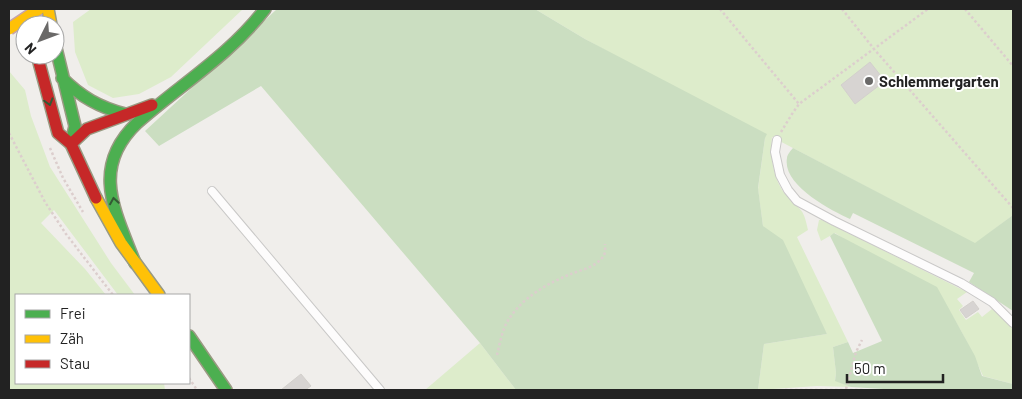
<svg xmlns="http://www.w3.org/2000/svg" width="1022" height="399" font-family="Barlow,sans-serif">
<rect width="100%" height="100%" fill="#f0eeeb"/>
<path fill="#ddeccb" d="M 91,9 L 243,9 L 171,77 L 139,94 L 113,98 L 88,85 L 75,52 L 73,22 Z
M 535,9 L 1013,9 L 1013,215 L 975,244 L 772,137 C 770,157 773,178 785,194 C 800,212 803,205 808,230 L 797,237 L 848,342 L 833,347 L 836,373 L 835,380 L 851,387 L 817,386 L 758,390 L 764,344 L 827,334 L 763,226 L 758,189 L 765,138 L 585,39 Z
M 9,71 L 25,90 L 31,116 L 50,167 L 111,263 L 135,295 L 118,295 L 54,210 L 41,223 L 85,269 L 106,295 L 16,295 L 16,383 L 164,383 L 165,390 L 9,390 Z
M 819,220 L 822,220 L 967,292 L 957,299 L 963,306 L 959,310 L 966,320 L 978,312 L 982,317 L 992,309 L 1005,319 L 1013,330 L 1013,384 L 983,376 C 972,351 960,327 945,304 L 835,233 L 821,241 L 817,230 Z
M 480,343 L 516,390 L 425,390 Z"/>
<path fill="#cbdec1" d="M 277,9 L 535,9 L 585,39 L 767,134 L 765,138 L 758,188 L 763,226 L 783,240 L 827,334 L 764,344 L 758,390 L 516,390 L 480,343 L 261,86 L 159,146 L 145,131 Z
M 793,148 L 975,243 L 1013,215 L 1013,311 L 969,282 L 974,273 L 853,213 L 850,219 C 831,210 782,185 787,158 C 787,155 791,150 793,148 Z
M 834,233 L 937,287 L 975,356 L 982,376 L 1013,384 L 1013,390 L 900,390 L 851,387 L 835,381 L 836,373 L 833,347 L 848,342 L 853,353 L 882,341 L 830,236 Z"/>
<path fill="#d7d4d2" stroke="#d3d0cc" d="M 870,62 L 885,81 L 855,104 L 841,85 Z
M 973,301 L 979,309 L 966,318 L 960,310 Z
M 301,374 L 311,386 L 305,390 L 281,390 Z"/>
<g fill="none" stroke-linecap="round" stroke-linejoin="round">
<defs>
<path id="lane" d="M 777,140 L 775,152 L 780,175 L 788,190 L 797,201 L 834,221 L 961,283 L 992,302 L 1013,323
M 212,191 L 380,390"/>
<path id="fast" d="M 55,44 L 75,126 L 71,144
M 62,78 C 81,97 99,107 125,114
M 135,263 C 115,211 90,168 137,123 C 180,85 230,55 265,9
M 189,336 L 226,390"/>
<path id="slow" d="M 48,9 L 51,25
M 96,198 L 121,243 L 159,295"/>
<path id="jam" d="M 37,55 L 58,133 L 71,144 L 96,198
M 71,144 L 87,129 L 152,105"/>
</defs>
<use href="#lane" stroke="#c9c8c7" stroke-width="10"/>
<use href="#fast" stroke="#999a82" stroke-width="14"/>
<use href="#slow" stroke="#999a82" stroke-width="14"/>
<use href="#jam" stroke="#999a82" stroke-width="14"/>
<path stroke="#dccecd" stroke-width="2.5" stroke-dasharray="2.5 2.5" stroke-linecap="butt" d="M 720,9 L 799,104
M 842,9 L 874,49 L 1013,208
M 965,9 L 1013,66
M 781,132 L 792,114 L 799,104 L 928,9
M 9,133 L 45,202 L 66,234 L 113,295
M 50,148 L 63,178 L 83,212
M 497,355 C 500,343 502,329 509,319 C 523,297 548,283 571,274 C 581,270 595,267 602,258 C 606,254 605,249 605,244
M 189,378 L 197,390
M 846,389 L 856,352 L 862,340
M 785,390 L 864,390"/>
<use href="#lane" stroke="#fdfcfc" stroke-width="8"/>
<use href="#fast" stroke="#4caf50" stroke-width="11"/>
<use href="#slow" stroke="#ffc107" stroke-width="11"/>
<use href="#jam" stroke="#c62828" stroke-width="11"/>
<defs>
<path id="slow-bridge" d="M 9,29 L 39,9"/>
</defs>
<use href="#slow-bridge" stroke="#c5a2ac" stroke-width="14" stroke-linecap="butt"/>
<use href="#slow-bridge" stroke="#ffc107" stroke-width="11"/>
</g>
<defs><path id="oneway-chevron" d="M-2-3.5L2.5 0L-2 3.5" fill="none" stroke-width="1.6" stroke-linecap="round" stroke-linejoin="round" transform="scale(1.25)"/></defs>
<g stroke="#335a34">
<use href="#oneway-chevron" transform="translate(49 102) rotate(74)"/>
<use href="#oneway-chevron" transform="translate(114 201) rotate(-99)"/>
</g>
<circle fill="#6a6968" stroke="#fff" stroke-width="2" cx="869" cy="81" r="5"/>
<g text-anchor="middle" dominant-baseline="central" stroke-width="4" stroke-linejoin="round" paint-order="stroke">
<g font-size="15" font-weight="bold" fill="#222" stroke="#fff" text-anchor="start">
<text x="879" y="81">Schlemmergarten</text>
</g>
</g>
<rect width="1022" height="399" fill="none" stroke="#222222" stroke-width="20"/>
<rect x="15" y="294" width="175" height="90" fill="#ffffff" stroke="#a7a7a7"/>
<rect x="25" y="310" width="25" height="8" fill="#4caf50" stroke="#a7a7a7"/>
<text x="60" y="319" font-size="15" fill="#222222">Frei</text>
<rect x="25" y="335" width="25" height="8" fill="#ffc107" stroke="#a7a7a7"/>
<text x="60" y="344" font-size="15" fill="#222222">Zäh</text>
<rect x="25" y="360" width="25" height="8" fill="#c62828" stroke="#a7a7a7"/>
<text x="60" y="369" font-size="15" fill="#222222">Stau</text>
<g transform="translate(40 40) rotate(228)"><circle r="24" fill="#ffffff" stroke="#a7a7a7"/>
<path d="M0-4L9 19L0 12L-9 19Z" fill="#6a6968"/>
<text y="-8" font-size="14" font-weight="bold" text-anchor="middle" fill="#222222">N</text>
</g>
<path d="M847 374v8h96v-8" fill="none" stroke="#222222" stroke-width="2.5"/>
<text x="854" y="374" font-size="15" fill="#222222" stroke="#ffffff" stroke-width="4" paint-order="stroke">50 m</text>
</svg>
